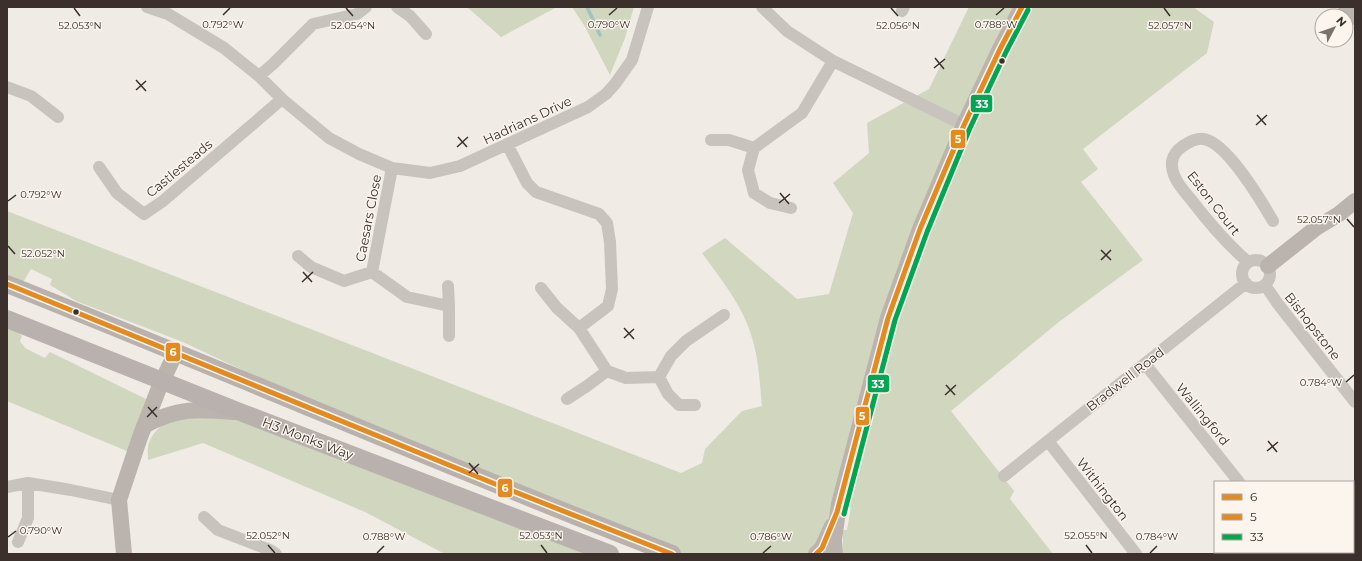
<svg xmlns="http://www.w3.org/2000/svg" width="1362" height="561" font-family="Montserrat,sans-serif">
<rect width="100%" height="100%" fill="#f0ebe5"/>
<path fill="#d1d6bf" d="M 467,7 L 557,7 L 501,37 Z
M 572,7 L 634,7 L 625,38 L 610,75 L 584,25 Z
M 969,7 L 1193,7 L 1214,22 L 1207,53 L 1083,149 L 1098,169 L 1081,182 L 1143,260 L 1060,321 L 951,411 L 1014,491 L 1010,499 L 1053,554 L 843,554 L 843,530 L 847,530 L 851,507 L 839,504 L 816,554 L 674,554 L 408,448 L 183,342 L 76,301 L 50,285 L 52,279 L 31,269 L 19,289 L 7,284 L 7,211 L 681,473 L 702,463 L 705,449 L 742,411 L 762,406 C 760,386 759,364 754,345 C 746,309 722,281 702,253 L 725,238 L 797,299 L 829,294 L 853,213 L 833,183 L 869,153 L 867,123 L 929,89 Z
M 7,321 L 22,336 L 20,341 L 25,348 L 45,358 L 50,352 L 146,399 L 137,424 L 129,452 L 7,401 Z
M 189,414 L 226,417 L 250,423 L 401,474 L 621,554 L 445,554 L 365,512 L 203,443 L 148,460 C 148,455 147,448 149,443 C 155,425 173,419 189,414 Z"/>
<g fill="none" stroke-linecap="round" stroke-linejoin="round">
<path stroke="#a1c2c1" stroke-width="3.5" d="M 587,7 L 600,35"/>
<path stroke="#c9c3be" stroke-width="12" d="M 147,7 L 168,14 L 224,48 L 259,76 L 282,99 L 329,138 L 359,154 L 392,168 L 430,173 L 460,166 L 588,107 L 606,94 L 615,84 L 632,60 L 648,7
M 397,7 L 410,16 L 426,34
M 762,7 L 787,31 L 833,61 L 964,125
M 902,11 L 904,7
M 259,76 L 273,64 L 313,24 L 357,14 L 366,7
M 7,87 L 31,96 L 58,117
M 711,140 L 729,140 L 754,148
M 507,144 L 527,183 L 536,192 L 599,214 L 607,223 L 610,242 L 612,289 L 608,306 L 579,328 L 607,371 L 626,378 L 659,377 L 671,356 L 686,341 L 724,315
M 99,167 L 117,193 L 144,214 L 163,201 L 282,99
M 791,208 L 770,203 L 754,193 L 748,170 L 754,148 L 802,113 L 833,61
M 298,256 L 311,267 L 344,281 L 372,272
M1242 274a14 14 0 1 1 28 0a14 14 0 1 1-28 0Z
M 1248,262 C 1227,244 1210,224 1193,202 C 1184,191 1173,180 1172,166 C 1171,157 1177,150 1183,146 C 1189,142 1197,138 1203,139 C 1226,141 1262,202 1273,221
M 372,272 L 407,297 L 449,306 L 449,336
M 372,272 L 392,168
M 1265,285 L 1278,304 L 1355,402
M 448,286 L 449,306
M 541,288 L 557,308 L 579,328
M 1145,364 L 1239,482
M 659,377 L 668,394 L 679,405 L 695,405
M 567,399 L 587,386 L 607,371
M 1048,441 L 1136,554
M 1004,476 L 1246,283
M 7,487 L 28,483 L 71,490 L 119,500
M 204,517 L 218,530 L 270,550 L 276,554
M 18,542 L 28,518 L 28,483
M 1293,552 L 1295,554"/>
<path stroke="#bab3ae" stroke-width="16" d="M 1346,7 L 1355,17
M 1268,266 L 1316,228 L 1339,214 L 1355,201
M 144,426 C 177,407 199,409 234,412
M 124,554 L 119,500 L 140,437 L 159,388 L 176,352
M 816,554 L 822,548 L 832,526
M 835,554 L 834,540 L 839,504 L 888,318 L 920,229 L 964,125 L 1000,49 L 1022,7"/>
<path stroke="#b8b1ad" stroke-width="18" d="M 7,284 C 229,372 449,468 672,554
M 7,319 L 240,412 L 610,554"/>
<defs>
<path id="bus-1" d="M 7,284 L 505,488 L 672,554"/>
<path id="bus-2" d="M 816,554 L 822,548 L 837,512 L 888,318 L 920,229 L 964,125 L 1000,49 L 1022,7"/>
<path id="bus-3" d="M 844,514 L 895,320 L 927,232 L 970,128 L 1006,52 L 1028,10"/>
</defs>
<use href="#bus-1" stroke="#fbf5ee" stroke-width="8"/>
<use href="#bus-2" stroke="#fbf5ee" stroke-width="8"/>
<use href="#bus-3" stroke="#fbf5ee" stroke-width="8"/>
<use href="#bus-1" stroke="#e38a20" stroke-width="5"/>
<use href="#bus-2" stroke="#e38a20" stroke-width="5"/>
<use href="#bus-3" stroke="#00a651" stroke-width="5"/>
</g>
<path fill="none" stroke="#3b302b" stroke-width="1.5" d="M 74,8 L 80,16M 346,8 L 353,16M 891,8 L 898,16M 1164,8 L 1170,16M 223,15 L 230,8M 609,15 L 617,8M 996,15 L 1004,8M 935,58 L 944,69M 934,68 L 945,59M 136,80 L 146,91M 136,90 L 146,81M 1257,115 L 1266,125M 1256,125 L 1267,115M 458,137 L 467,147M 457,147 L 468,137M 780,193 L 789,204M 8,201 L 16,195M 779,203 L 790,194M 1347,219 L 1354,227M 8,246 L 15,254M 1101,250 L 1111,260M 1101,260 L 1111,250M 303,272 L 312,282M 302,282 L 313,272M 624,328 L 634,339M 624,338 L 634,329M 1346,382 L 1354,375M 946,385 L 955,395M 945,395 L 956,385M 148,407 L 157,417M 147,417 L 157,407M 1268,441 L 1277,452M 1267,451 L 1278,442M 469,463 L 478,474M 469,473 L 479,464M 8,537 L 16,531M 268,545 L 275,553M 541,545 L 547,553M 1086,545 L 1092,553M 377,553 L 384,546M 763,553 L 771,546M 1150,553 L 1157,546"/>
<g fill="#3b302b" stroke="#fbf5ee" stroke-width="1.5">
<circle cx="1002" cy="61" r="3.5"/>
<circle cx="76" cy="312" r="3.5"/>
</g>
<g text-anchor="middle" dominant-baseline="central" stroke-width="3" stroke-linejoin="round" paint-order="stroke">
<g font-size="13" fill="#3b302b" stroke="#fbf5ee">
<text transform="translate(527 120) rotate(-25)">Hadrians Drive</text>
<text transform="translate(179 168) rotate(-40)">Castlesteads</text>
<text transform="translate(1214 203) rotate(52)">Eston Court</text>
<text transform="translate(368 218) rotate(-79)">Caesars Close</text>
<text transform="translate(1313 326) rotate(52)">Bishopstone</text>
<text transform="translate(1125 379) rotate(-38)">Bradwell Road</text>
<text transform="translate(1203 414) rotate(51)">Wallingford</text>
<text transform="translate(308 438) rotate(21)">H3 Monks Way</text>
<text transform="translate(1103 489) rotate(52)">Withington</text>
</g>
</g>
<g font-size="10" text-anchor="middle" fill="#3b302b" stroke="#fbf5ee" stroke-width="3" stroke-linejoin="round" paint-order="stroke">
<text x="223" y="28">0.792°W</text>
<text x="609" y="28">0.790°W</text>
<text x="996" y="28">0.788°W</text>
<text x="80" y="29">52.053°N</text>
<text x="353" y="29">52.054°N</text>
<text x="898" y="29">52.056°N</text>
<text x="1170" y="29">52.057°N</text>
<text x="41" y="198">0.792°W</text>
<text x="1319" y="223">52.057°N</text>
<text x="43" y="257">52.052°N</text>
<text x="1321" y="386">0.784°W</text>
<text x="41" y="534">0.790°W</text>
<text x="268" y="539">52.052°N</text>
<text x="541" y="539">52.053°N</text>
<text x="1086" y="539">52.055°N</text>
<text x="384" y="540">0.788°W</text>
<text x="771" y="540">0.786°W</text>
<text x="1157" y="540">0.784°W</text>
</g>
<g stroke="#fbf5ee" stroke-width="1.5">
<rect x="970" y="94" width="23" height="19" rx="4" fill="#00a651"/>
<rect x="950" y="129" width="16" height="20" rx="4" fill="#e38a20"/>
<rect x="165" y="342" width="16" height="20" rx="4" fill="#e38a20"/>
<rect x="867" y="374" width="23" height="19" rx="4" fill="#00a651"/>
<rect x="855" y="406" width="15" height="20" rx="4" fill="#e38a20"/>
<rect x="497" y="478" width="16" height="20" rx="4" fill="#e38a20"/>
</g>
<g font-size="11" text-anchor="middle" font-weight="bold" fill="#fff">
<text x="982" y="108">33</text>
<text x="958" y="143">5</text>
<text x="173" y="356">6</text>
<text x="878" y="388">33</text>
<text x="862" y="420">5</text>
<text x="505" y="492">6</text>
</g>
<rect width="1362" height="561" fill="none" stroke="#3b302b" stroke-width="16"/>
<rect x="1214" y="481" width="140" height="72" fill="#fbf5ee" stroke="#aea6a0"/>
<rect x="1222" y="494" width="20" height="6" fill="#e38a20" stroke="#aea6a0"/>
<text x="1250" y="501" font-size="12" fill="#3b302b">6</text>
<rect x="1222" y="514" width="20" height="6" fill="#e38a20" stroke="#aea6a0"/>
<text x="1250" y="521" font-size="12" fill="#3b302b">5</text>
<rect x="1222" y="534" width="20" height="6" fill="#00a651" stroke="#aea6a0"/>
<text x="1250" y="541" font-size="12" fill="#3b302b">33</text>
<g transform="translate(1334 28) rotate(49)"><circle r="19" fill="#fbf5ee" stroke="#aea6a0"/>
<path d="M0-3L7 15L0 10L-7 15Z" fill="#7a716c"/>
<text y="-6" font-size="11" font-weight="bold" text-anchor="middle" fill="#3b302b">N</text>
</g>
</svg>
